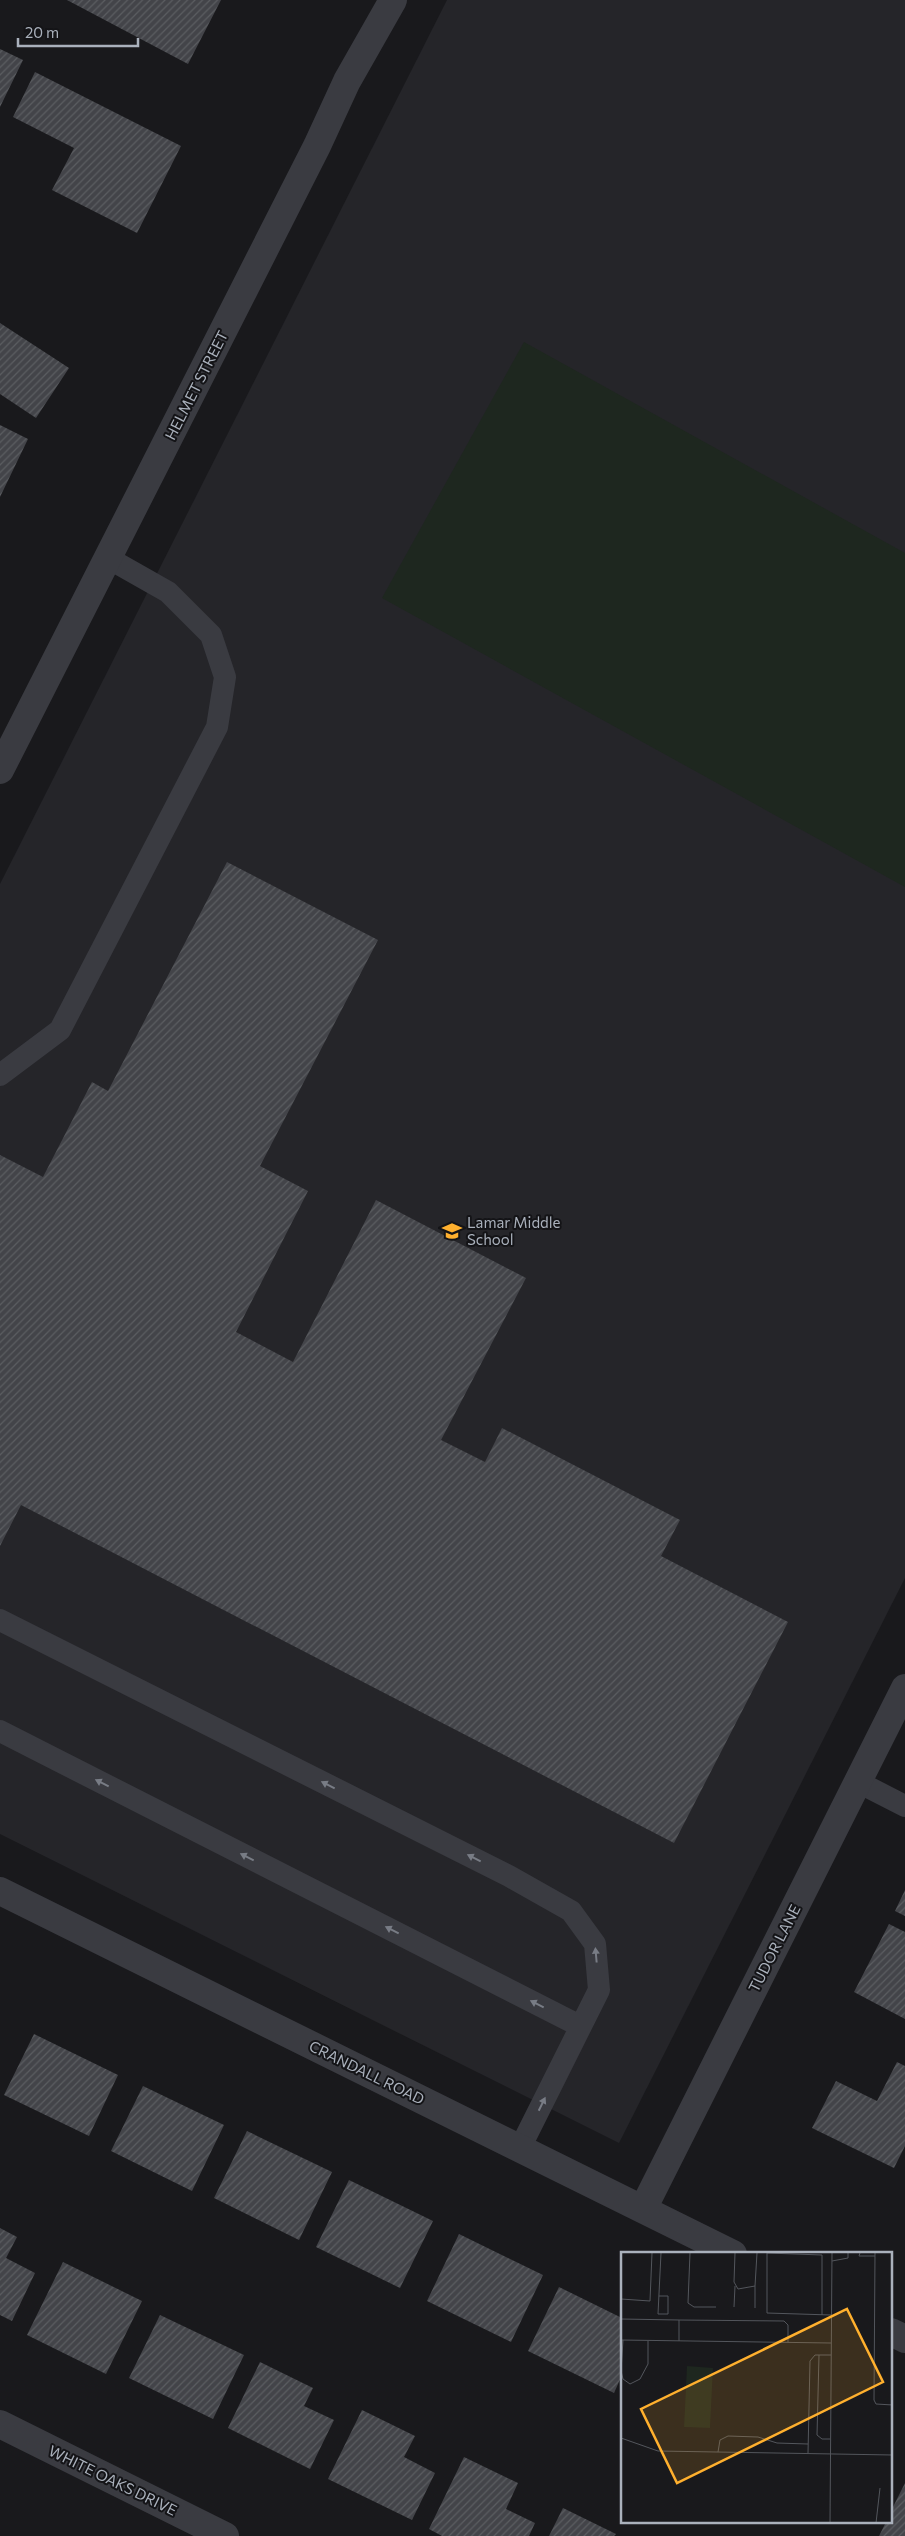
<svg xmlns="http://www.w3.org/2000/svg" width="905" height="2536" font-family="Commissioner,sans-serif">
<defs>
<pattern id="building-hatch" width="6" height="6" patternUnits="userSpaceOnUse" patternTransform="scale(1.25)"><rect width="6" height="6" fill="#434449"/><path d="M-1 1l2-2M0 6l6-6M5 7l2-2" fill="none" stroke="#5b5d61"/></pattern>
</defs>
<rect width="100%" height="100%" fill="#19191c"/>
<path fill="#252529" d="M 447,0 L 905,0 L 905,1578 L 619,2143 L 0,1834 L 0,884 Z"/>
<path fill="#1e271f" d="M 524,342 L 905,553 L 905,887 L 382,598 Z"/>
<path fill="url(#building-hatch)" d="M 67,0 L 221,0 L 188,64 Z
M 0,49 L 23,60 L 0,107 Z
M 35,72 L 181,146 L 137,233 L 52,190 L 74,148 L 13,117 Z
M 0,323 L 69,368 L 36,418 L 0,394 Z
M 0,425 L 28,439 L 0,497 Z
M 227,862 L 378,940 L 260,1166 L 308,1191 L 236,1332 L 293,1362 L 376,1200 L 526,1278 L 441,1440 L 485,1462 L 502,1428 L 680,1520 L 661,1556 L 788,1622 L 674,1843 L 21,1505 L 0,1546 L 0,1155 L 43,1177 L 92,1082 L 108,1091 Z
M 905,1890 L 905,1916 L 895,1911 Z
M 889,1924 L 905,1932 L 905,2019 L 854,1992 Z
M 34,2034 L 118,2075 L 89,2136 L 4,2095 Z
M 897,2062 L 905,2066 L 905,2146 L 894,2168 L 812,2128 L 836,2081 L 877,2101 Z
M 143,2086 L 224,2125 L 192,2191 L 111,2151 Z
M 247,2131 L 332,2172 L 299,2240 L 214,2198 Z
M 349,2180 L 433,2221 L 400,2288 L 316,2247 Z
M 0,2228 L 17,2237 L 6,2258 L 35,2273 L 12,2321 L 0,2315 Z
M 459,2234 L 543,2275 L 511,2342 L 427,2301 Z
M 63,2262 L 142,2301 L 106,2374 L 27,2335 Z
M 559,2287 L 622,2318 L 622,2375 L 614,2393 L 528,2351 Z
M 160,2315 L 244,2355 L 213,2419 L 129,2378 Z
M 260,2362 L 313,2388 L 304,2406 L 334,2420 L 310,2469 L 228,2428 Z
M 362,2410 L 415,2436 L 404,2457 L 435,2473 L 412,2520 L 328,2479 Z
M 464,2457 L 518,2483 L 506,2509 L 535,2523 L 529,2536 L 442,2536 L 429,2529 Z
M 905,2483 L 905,2536 L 879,2536 L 886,2522 L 891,2522 L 891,2511 Z
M 563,2508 L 616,2534 L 614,2536 L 549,2536 Z"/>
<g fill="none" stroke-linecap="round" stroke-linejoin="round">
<path stroke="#3a3b41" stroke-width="22" d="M 0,1075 L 60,1030 L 217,727 L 225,677 L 211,635 L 168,592 L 108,558
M 0,1620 L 509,1876 L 571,1911 L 595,1944 L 599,1990 L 520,2148
M 0,1731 L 580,2026
M 858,1782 L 905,1806"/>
<path stroke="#3a3b41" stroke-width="28" d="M 0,770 L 317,146 L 347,81 L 393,0
M 0,1891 L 733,2254
M 643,2209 L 905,1688
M 891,2332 L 905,2339
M 0,2424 L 225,2536"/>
</g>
<defs><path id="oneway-solid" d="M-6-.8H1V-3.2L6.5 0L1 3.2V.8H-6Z" transform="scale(1.25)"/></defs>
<g fill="#787c85">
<use href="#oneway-solid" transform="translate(102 1783) rotate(-153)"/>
<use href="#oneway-solid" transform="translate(328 1785) rotate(-153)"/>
<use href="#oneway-solid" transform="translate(247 1857) rotate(-153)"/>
<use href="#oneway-solid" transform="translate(474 1858) rotate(-153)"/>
<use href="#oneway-solid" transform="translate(392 1930) rotate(-153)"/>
<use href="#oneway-solid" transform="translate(596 1955) rotate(-95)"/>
<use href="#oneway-solid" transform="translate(537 2004) rotate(-153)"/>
<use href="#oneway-solid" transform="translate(542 2104) rotate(-64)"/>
</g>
<defs>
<symbol id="school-bare" viewBox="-9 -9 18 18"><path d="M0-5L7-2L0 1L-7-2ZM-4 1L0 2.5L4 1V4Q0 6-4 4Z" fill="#ffb02e" stroke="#141417" stroke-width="2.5" paint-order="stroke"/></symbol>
</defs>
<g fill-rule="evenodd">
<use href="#school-bare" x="438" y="1217" width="28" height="28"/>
</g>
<g text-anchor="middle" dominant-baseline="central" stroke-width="4" stroke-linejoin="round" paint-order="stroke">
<g font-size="15" fill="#aab1bc" stroke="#141417">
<text transform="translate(196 385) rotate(-63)">HELMET STREET</text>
<text transform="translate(774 1948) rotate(-63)">TUDOR LANE</text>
<text transform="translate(367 2072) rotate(26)">CRANDALL ROAD</text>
<text transform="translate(113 2480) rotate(26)">WHITE OAKS DRIVE</text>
</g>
<g font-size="15" fill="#aab1bc" stroke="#141417" text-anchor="start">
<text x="467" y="1222">Lamar Middle<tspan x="467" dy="17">School</tspan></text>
</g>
</g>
<g transform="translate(621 2252)">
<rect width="271" height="271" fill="#19191c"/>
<path d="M 66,114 L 92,116 L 89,176 L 63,175 Z" fill="#1e271f"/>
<path fill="none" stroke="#53565c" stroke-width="1" d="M 69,1 L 67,51 L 73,55 L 95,55M 114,1 L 113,30 L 117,37 L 134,34 L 136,1M 146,1 L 146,61 L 210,63M 146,1 L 201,3 L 201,63M 239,1 L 238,4 L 254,4M 254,1 L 253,148 L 255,152 L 272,153M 211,9 L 227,6 L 227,1M 38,44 L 47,44 L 47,62 L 37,62 L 40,1M 0,47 L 29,49 L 31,1M 113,55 L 114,34M 134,56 L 134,34M 0,67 L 58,68 L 58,89M 58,68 L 163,69 L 167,73 L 167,90M 0,88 L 210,91M 2,88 L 0,119 L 2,127 L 9,132 L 19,127 L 27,112 L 27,89M 198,103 L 196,183 L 201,187 L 209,187M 0,186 L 37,199 L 272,203M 97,200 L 99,188 L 107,184 L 137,185 L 156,191 L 187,192M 187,201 L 189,109 L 194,103 L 210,103M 209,271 L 211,1M 255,271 L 259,236"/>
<path fill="#ffb02e" fill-opacity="0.15" stroke="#ffb02e" stroke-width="2.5" d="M 226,57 L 262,130 L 56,231 L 20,157 Z"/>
<rect width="271" height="271" fill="none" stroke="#aab1bc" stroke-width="2.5"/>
</g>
<path d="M18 38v8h120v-8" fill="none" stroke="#aab1bc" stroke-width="2.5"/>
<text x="25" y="38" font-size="15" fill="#aab1bc" stroke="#141417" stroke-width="4" paint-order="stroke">20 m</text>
</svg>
